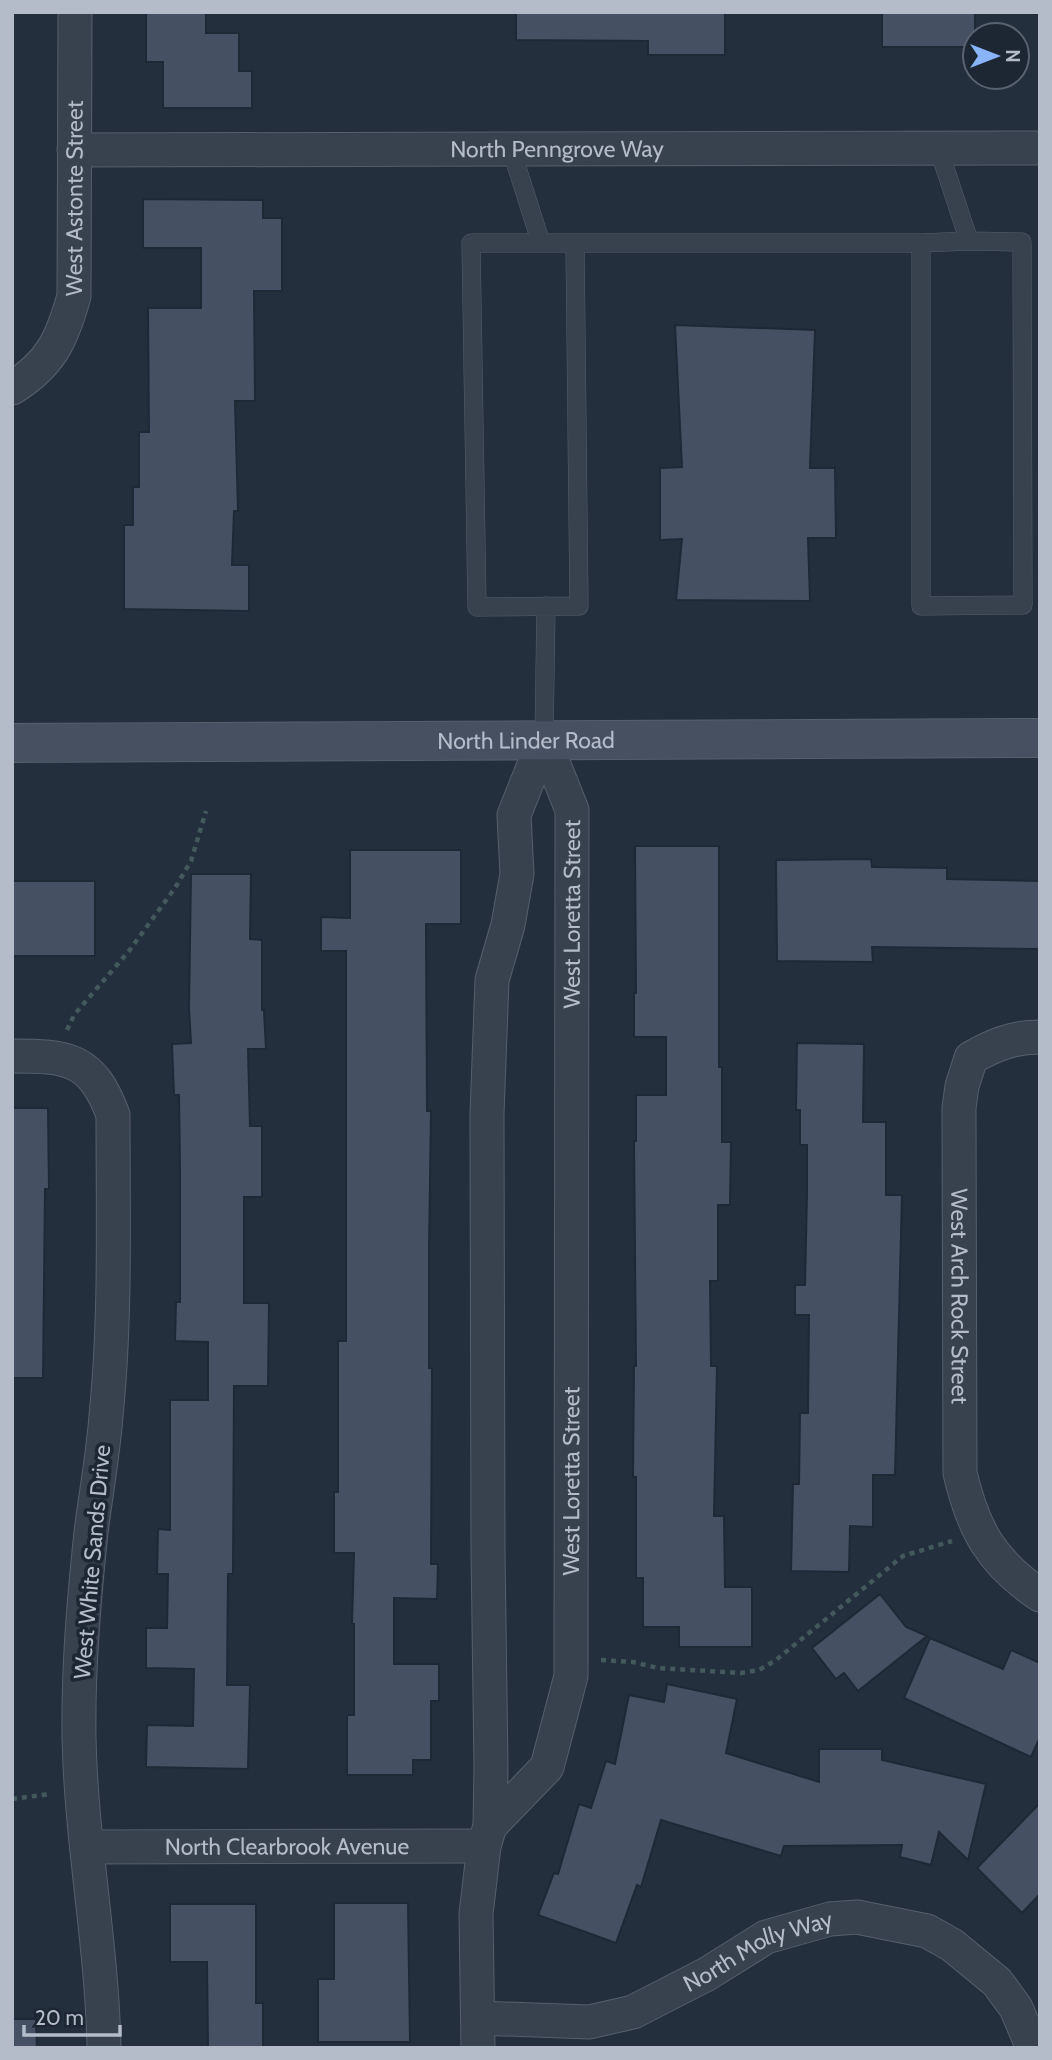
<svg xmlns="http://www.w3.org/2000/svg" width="1052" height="2060" font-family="Cabin,sans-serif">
<rect width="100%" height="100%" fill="#242f3e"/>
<path fill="#455162" stroke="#1f2835" stroke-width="2" d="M 146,12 L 206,12 L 206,33 L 239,33 L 239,71 L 252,71 L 252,108 L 163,108 L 163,62 L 146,62 Z
M 516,12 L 725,12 L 725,55 L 648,55 L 648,41 L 516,40 Z
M 882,12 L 975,12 L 975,47 L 882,47 Z
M 143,199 L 263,200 L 263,218 L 282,218 L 282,291 L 254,291 L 255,401 L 235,401 L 238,511 L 234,511 L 232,565 L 249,565 L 249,611 L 124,609 L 124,525 L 133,525 L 133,487 L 139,487 L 139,432 L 149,432 L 148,308 L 201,308 L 201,248 L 143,248 Z
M 675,325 L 815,330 L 810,468 L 835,468 L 836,538 L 808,538 L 810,601 L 676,600 L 682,539 L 660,540 L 660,468 L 682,467 Z
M 635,846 L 719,846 L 719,1067 L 722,1067 L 722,1142 L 731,1142 L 730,1205 L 718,1205 L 718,1281 L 710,1281 L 711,1366 L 717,1366 L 714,1516 L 724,1516 L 725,1587 L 752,1587 L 752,1647 L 679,1647 L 679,1627 L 643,1627 L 643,1578 L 636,1578 L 636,1477 L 633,1477 L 634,1366 L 636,1366 L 634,1141 L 636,1141 L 636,1095 L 666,1095 L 666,1037 L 634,1037 L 634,993 L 636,993 Z
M 350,850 L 461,850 L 461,924 L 426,924 L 427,1111 L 431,1111 L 429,1250 L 429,1368 L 432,1368 L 431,1564 L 438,1564 L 437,1599 L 394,1598 L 394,1664 L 439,1664 L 439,1701 L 431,1701 L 431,1760 L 413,1760 L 413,1775 L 347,1775 L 347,1715 L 354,1715 L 354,1624 L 352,1624 L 354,1553 L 334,1553 L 334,1492 L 338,1492 L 338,1341 L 346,1341 L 346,951 L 321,951 L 321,917 L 350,918 Z
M 871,859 L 872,867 L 947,868 L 947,879 L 1040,881 L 1040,949 L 872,947 L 873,962 L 777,961 L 776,860 Z
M 191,874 L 251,874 L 250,939 L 262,940 L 262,1010 L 264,1010 L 266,1049 L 248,1049 L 250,1126 L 262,1126 L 262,1197 L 244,1197 L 244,1303 L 269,1303 L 268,1386 L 234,1386 L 233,1574 L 228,1574 L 227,1685 L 250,1685 L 248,1769 L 146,1767 L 147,1725 L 193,1726 L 194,1669 L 146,1668 L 146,1628 L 167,1628 L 168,1574 L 157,1574 L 158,1529 L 170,1530 L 170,1400 L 208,1400 L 208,1342 L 175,1341 L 176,1302 L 180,1302 L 180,1171 L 179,1095 L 174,1095 L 172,1044 L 191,1043 L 189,1008 Z
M 12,881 L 95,881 L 95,956 L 12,956 Z
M 797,1043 L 864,1044 L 863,1122 L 886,1122 L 886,1195 L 902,1195 L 895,1475 L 873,1475 L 873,1527 L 850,1526 L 849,1572 L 791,1571 L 793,1484 L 799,1484 L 800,1413 L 808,1413 L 809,1315 L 795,1315 L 795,1285 L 805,1285 L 807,1193 L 807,1145 L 800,1145 L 800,1110 L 796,1110 Z
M 12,1108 L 48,1108 L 49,1189 L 45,1189 L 43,1378 L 12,1378 Z
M 880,1594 L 906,1627 L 927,1636 L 858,1691 L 844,1673 L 836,1679 L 812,1648 Z
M 930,1638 L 1003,1669 L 1011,1650 L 1040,1663 L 1040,1737 L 1031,1757 L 904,1698 Z
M 667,1684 L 737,1699 L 726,1753 L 819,1782 L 819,1749 L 882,1749 L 882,1760 L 986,1784 L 968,1860 L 939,1832 L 931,1865 L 900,1857 L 902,1845 L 784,1846 L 781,1856 L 661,1820 L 641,1887 L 637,1885 L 616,1943 L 538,1915 L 554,1873 L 558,1874 L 579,1804 L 591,1808 L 606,1761 L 615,1764 L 629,1695 L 664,1702 Z
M 1040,1803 L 1040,1894 L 1022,1913 L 977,1868 Z
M 334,1903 L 408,1903 L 410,2042 L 318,2042 L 318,1979 L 334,1979 Z
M 170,1904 L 256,1904 L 256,2003 L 263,2003 L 263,2048 L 208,2048 L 207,1962 L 170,1962 Z
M 12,2019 L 36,2019 L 37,2048 L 12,2048 Z"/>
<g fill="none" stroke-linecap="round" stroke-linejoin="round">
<defs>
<path id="lane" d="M 511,149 L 541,243
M 575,243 L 579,606 L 477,607 L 471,243 L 921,243 L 969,241 L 938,147
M 921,243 L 921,606 L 1023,605 L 1022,242 L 969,241
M 544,740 L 546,606"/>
<g id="street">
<path id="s1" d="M 74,150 L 1040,148"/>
<path id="s2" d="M 12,388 C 51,364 62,339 74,296 L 75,12"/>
<path id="s3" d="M 1040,1037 C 1013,1037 994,1045 971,1058 L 962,1086 L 959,1108 L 960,1473 C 973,1529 991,1562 1040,1595"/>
<path d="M 12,1056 C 68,1056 92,1058 113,1115 C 113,1215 116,1316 106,1416 C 103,1455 96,1493 91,1532 C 84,1600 78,1668 79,1737 C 81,1841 102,1944 104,2048"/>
<path id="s4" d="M 490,1826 L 547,1767 L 571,1676 L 572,810 L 544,740"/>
<path id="s5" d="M 87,1847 L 484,1846"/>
<path id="s6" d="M 478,2018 L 589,2022 L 633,2012 L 707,1974 L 766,1937 L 830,1919 L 857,1917 L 927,1931 L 952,1945 L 997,1982 L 1016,2008 L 1033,2048"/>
<path d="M 478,2048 L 476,1914 L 484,1846 L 490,1826 L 491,1767 L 488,1552 L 487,1114 L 492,980 L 508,925 L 517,874 L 514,815 L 544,740"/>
</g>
<g id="secondary">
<path id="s7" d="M 12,743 L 1040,738"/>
</g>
</defs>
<use href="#lane" stroke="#565f6c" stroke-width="19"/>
<use href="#street" stroke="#565f6c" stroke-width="35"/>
<use href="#secondary" stroke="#565f6c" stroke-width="40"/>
<path stroke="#44595c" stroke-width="4.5" stroke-dasharray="5 5" stroke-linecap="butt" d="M 67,1030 L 74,1015 L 129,951 L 175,888 L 191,861 L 206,811
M 601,1660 L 633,1662 L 658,1668 L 741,1673 L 759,1670 L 776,1660 L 903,1556 L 952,1541
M 12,1799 L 50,1794"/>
<use href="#lane" stroke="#38414e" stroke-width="18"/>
<use href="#street" stroke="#38414e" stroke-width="33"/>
<use href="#secondary" stroke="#465061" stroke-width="38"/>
</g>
<g text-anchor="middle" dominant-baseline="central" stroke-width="7" stroke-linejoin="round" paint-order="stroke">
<g font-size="23" fill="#b4bcc9" stroke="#1d2633">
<text stroke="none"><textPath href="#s1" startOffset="483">North Penngrove Way</textPath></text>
<text stroke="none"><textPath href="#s2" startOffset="212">West Astonte Street</textPath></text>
<text stroke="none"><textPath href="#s7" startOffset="514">North Linder Road</textPath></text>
<text stroke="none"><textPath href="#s4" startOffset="938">West Loretta Street</textPath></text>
<text stroke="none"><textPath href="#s3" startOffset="313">West Arch Rock Street</textPath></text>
<text stroke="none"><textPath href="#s4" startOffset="371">West Loretta Street</textPath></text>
<text transform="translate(92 1562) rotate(-85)">West White Sands Drive</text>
<text stroke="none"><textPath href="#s5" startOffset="200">North Clearbrook Avenue</textPath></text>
<text stroke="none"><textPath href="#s6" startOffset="296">North Molly Way</textPath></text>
</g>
</g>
<rect width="1052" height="2060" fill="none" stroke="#b4bcc9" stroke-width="28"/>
<g transform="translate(996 56) rotate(90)"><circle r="33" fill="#1d2633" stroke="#59626f" stroke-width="2"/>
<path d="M0-5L12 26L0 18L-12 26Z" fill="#8ab4f8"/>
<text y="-10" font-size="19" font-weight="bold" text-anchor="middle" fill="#b4bcc9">N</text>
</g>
<path d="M24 2025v10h96v-10" fill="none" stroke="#b4bcc9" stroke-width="3.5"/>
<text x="35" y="2025" font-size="21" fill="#b4bcc9" stroke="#1d2633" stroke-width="5" paint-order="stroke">20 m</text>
</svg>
